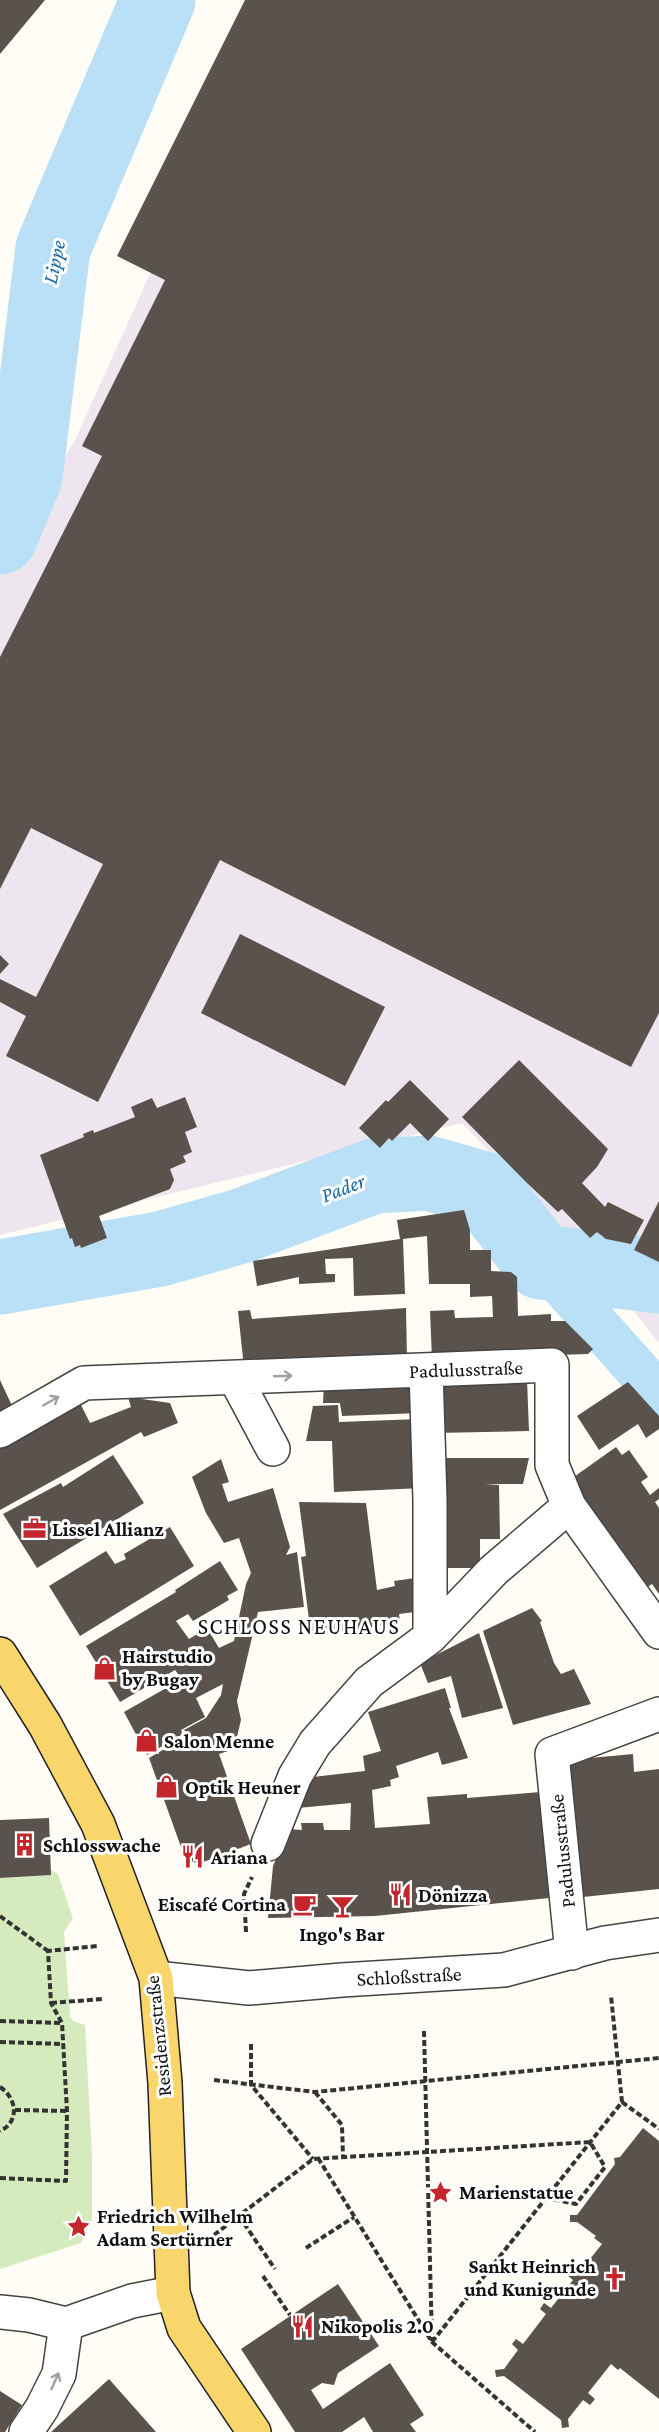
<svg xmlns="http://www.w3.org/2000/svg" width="659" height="2432" font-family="'Crimson Pro',serif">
<rect width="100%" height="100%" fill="#fffdf5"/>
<path fill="#eee6ef" d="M 659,0 L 659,1343 L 598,1266 L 462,1123 L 0,1235 L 0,564 L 75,440 L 205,152 Z"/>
<path fill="#d5ebbd" d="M 51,1870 L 58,1874 L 73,1918 L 64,1932 L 70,2016 L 73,2021 L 85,2025 L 92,2155 L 92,2219 L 81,2243 L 0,2269 L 0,1878 L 51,1875 Z"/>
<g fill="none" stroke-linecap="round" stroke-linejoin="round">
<path stroke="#b9e0f7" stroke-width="44" d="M 541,1262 L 659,1394"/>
<path stroke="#b9e0f7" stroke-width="75" d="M 0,537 L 25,477 L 53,248 L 158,0
M 0,1277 L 160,1249 L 241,1226 L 374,1176 L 428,1173 L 484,1189 L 541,1262 L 659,1276"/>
</g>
<path fill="#5a524d" d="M 0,0 L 45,0 L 0,54 Z
M 245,0 L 659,0 L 659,1013 L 631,1067 L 220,860 L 98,1102 L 6,1056 L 26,1016 L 0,1002 L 0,979 L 36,997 L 103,864 L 31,828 L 0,889 L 0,657 L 102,456 L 82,446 L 165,280 L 117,256 Z
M 240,934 L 385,1007 L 345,1086 L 201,1013 Z
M 0,955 L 9,964 L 0,974 Z
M 519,1060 L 608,1149 L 597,1167 L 582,1183 L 605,1207 L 608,1202 L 644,1220 L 631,1244 L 606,1239 L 597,1232 L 590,1238 L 562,1209 L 558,1212 L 527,1183 L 462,1117 Z
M 410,1080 L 449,1119 L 428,1141 L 410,1123 L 392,1141 L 389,1138 L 380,1148 L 359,1128 L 386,1100 L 388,1102 Z
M 185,1097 L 197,1127 L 185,1132 L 192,1152 L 183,1156 L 186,1162 L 170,1169 L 174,1180 L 170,1189 L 99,1216 L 107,1238 L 81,1248 L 80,1245 L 75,1247 L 72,1238 L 70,1239 L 40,1155 L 84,1137 L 83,1134 L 93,1130 L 94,1133 L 135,1117 L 131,1107 L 152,1098 L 157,1108 Z
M 659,1201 L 659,1262 L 634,1250 Z
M 464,1210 L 470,1230 L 470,1250 L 491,1250 L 491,1271 L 511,1272 L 517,1277 L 518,1316 L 551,1314 L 551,1321 L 565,1321 L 593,1349 L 588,1354 L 432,1359 L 430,1311 L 454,1310 L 455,1318 L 493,1317 L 492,1296 L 470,1297 L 470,1284 L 429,1284 L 427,1236 L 403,1239 L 405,1294 L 354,1296 L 353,1258 L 325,1259 L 326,1274 L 335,1274 L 335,1282 L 299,1284 L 299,1277 L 257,1286 L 253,1261 L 400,1239 L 397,1220 Z
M 406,1308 L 407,1360 L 244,1368 L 238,1311 L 250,1310 L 252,1319 Z
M 527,1379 L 529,1431 L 435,1433 L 432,1381 Z
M 0,1380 L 14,1410 L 0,1416 Z
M 418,1380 L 420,1413 L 342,1416 L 340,1403 L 323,1403 L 324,1383 Z
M 628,1382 L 659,1416 L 659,1429 L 646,1438 L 638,1424 L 599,1450 L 577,1416 Z
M 128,1397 L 170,1403 L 178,1423 L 144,1437 L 141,1432 L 0,1510 L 0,1441 L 78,1399 L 90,1423 L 131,1407 Z
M 338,1405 L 339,1422 L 420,1419 L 423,1488 L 334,1492 L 332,1441 L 306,1441 L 313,1406 Z
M 616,1447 L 622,1455 L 629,1450 L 648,1477 L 641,1482 L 650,1495 L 659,1488 L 659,1499 L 655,1502 L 659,1508 L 659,1594 L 652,1584 L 646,1588 L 571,1479 Z
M 113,1455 L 144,1503 L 37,1568 L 3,1514 L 61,1483 L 63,1487 Z
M 434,1458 L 529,1458 L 523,1484 L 485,1484 L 499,1485 L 500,1539 L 480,1539 L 480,1568 L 433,1568 Z
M 221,1459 L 229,1482 L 222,1484 L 228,1502 L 273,1488 L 290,1547 L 286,1555 L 297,1552 L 304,1607 L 258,1612 L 237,1701 L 241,1720 L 234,1749 L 219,1754 L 251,1844 L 198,1864 L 185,1858 L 149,1758 L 188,1735 L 184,1730 L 206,1718 L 221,1695 L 223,1684 L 196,1698 L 205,1717 L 181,1730 L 183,1734 L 147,1755 L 124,1712 L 182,1679 L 175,1670 L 120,1702 L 86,1646 L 176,1592 L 175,1590 L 220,1561 L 238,1590 L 227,1596 L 229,1600 L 193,1621 L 188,1614 L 176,1621 L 189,1639 L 207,1628 L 219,1648 L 234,1641 L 246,1584 L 251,1573 L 239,1538 L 224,1543 L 206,1513 L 192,1477 Z
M 299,1502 L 366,1503 L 377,1590 L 395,1586 L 394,1581 L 415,1578 L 415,1612 L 399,1614 L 400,1622 L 381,1626 L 311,1635 L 301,1557 L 306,1556 Z
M 170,1527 L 194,1566 L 80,1636 L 49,1586 L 106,1551 L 115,1564 L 126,1559 L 124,1554 Z
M 532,1608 L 542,1621 L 540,1622 L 554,1663 L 561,1674 L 574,1669 L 591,1704 L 513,1725 L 483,1631 Z
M 479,1633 L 503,1708 L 462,1718 L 451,1676 L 428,1683 L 420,1663 Z
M 445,1688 L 451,1708 L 449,1708 L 468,1758 L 442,1765 L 438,1752 L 396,1766 L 399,1777 L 390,1780 L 391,1786 L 372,1790 L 375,1828 L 430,1824 L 427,1797 L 467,1794 L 467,1798 L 540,1792 L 549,1898 L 375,1916 L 268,1918 L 273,1866 L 289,1829 L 302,1830 L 301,1823 L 323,1823 L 324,1830 L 350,1830 L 351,1803 L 298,1808 L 313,1777 L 365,1771 L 363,1756 L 381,1751 L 368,1712 Z
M 633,1754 L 634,1772 L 659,1769 L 659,1889 L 583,1897 L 569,1760 Z
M 49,1818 L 51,1875 L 0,1878 L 0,1820 Z
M 643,2128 L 659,2141 L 659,2399 L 620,2368 L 618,2370 L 611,2364 L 588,2393 L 595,2399 L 590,2405 L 583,2400 L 568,2419 L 569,2427 L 562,2428 L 561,2420 L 504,2376 L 496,2377 L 495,2370 L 504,2369 L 518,2350 L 512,2344 L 516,2339 L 523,2344 L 546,2314 L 540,2309 L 544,2303 L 551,2308 L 573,2280 L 567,2275 L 571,2269 L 578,2274 L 602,2244 L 594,2238 L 596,2236 L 577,2222 L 570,2222 L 570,2215 L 577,2215 L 615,2164 L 614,2158 L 620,2157 Z
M 338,2284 L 379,2346 L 338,2373 L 334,2385 L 322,2383 L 311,2390 L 323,2409 L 390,2363 L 424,2415 L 410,2424 L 416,2432 L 373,2432 L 364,2417 L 342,2432 L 295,2432 L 241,2349 Z
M 109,2379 L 156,2432 L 51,2432 Z
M 0,2391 L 22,2405 L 5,2432 L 0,2432 Z"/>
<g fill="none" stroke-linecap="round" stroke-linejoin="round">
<defs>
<path id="minor" d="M 426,1370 L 430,1500 L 430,1637
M 235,1378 L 273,1449
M 0,1431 L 84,1383 L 552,1365 L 552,1465 L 569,1506 L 659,1632
M 268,1844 L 295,1776 L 315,1743 L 369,1682 L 430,1637 L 494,1570 L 569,1506
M 572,1953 L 552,1754 L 659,1714
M 156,1978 L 249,1988 L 342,1980 L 504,1970 L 605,1943 L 659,1935
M 0,2312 L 29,2315 L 66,2324 L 132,2301 L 173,2293
M 26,2432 L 42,2408 L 59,2374 L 66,2324"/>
<path id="major" d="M 0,1654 L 45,1725 L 98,1824 L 156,1978 L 165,2083 L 173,2293 L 184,2328 L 254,2432"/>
</defs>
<use href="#minor" stroke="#444" stroke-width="36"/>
<use href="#major" stroke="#222" stroke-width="36"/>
<path stroke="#333" stroke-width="4" stroke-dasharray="6 3" stroke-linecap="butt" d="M 0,1916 L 48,1951
M 246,1932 L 244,1894 L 252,1877
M 51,2003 L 102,1999
M 0,2021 L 62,2023
M 424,2031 L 432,2341
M 0,2042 L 63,2044
M 251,2044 L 251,2085 L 313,2159
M 214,2080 L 315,2092 L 659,2058
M 0,2087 C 17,2098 20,2122 0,2131
M 315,2092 L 342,2125 L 343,2157
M 622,2102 L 659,2129
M 15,2110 L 67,2111
M 318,2158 L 432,2342 L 535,2432
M 0,2178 L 66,2181 L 67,2111 L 62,2023 L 51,2003 L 48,1951 L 97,1946
M 239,2216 L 275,2269
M 214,2235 L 313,2159 L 590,2142 L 605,2167 L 576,2204 L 547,2198
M 306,2248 L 354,2217
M 263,2276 L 290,2315
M 432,2342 L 622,2102 L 611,1996"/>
<use href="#minor" stroke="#fff" stroke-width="33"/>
<use href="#major" stroke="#f9d66b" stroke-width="33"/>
</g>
<defs><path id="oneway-shaft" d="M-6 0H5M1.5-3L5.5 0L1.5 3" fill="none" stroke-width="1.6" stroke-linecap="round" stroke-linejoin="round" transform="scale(1.5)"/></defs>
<g stroke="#a0a0a0">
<use href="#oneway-shaft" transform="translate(283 1376) rotate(-2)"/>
<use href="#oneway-shaft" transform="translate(51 1401) rotate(-30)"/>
<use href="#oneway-shaft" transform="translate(55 2381) rotate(-66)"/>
</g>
<defs>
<symbol id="office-bare" viewBox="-9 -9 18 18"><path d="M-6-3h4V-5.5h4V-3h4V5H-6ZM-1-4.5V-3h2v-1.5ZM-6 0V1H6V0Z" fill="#c4262e" stroke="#fff" stroke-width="2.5" paint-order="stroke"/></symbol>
<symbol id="shop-bare" viewBox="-9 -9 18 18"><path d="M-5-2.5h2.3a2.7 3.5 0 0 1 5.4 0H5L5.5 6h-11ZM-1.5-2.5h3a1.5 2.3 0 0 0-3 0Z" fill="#c4262e" stroke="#fff" stroke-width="2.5" paint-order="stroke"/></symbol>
<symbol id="building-bare" viewBox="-9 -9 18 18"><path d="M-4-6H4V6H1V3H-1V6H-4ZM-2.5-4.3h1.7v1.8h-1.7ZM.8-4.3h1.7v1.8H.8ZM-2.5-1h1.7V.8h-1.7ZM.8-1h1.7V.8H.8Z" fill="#c4262e" stroke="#fff" stroke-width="2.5" paint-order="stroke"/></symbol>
<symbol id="restaurant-bare" viewBox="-9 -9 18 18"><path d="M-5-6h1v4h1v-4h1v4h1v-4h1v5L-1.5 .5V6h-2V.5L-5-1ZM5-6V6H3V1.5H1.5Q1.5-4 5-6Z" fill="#c4262e" stroke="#fff" stroke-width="2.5" paint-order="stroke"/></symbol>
<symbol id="cafe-bare" viewBox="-9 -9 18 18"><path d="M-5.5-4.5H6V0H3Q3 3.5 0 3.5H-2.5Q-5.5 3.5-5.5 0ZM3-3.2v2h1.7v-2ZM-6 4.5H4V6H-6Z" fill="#c4262e" stroke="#fff" stroke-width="2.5" paint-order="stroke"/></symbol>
<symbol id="bar-bare" viewBox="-9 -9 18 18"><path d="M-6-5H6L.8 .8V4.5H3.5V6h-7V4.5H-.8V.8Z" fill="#c4262e" stroke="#fff" stroke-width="2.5" paint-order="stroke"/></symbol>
<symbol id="sight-bare" viewBox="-9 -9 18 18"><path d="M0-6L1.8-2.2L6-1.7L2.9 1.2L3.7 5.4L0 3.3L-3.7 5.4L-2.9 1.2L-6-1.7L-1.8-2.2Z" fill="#c4262e" stroke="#fff" stroke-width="2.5" paint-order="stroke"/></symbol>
<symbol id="church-bare" viewBox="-9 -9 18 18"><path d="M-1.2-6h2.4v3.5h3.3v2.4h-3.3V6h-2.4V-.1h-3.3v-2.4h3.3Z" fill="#c4262e" stroke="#fff" stroke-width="2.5" paint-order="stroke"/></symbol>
</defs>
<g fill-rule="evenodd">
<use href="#office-bare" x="18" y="1512" width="33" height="33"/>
<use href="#shop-bare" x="88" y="1652" width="33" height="33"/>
<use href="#shop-bare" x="130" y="1724" width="33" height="33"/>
<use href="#shop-bare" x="150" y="1770" width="33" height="33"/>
<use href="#building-bare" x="8" y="1828" width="33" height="33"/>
<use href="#restaurant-bare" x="176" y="1840" width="33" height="33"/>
<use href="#restaurant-bare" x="384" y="1878" width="33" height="33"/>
<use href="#cafe-bare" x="288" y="1888" width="33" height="33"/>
<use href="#bar-bare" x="326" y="1890" width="33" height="33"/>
<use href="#sight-bare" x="424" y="2176" width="33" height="33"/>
<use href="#sight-bare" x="62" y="2210" width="33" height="33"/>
<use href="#church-bare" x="598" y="2262" width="33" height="33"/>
<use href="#restaurant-bare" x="286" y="2310" width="33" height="33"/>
</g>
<g text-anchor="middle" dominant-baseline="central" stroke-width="6" stroke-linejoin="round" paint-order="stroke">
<g font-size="20" fill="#111" stroke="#fff">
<text transform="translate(466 1369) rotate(-2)">Padulusstraße</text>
<text transform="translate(562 1851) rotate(-96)">Padulusstraße</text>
<text transform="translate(409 1976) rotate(-3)">Schloßstraße</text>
<text transform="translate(158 2036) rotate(-96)">Residenzstraße</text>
</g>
<g font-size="20" font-weight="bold" fill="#111" stroke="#fff" text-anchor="start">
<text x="52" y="1529">Lissel Allianz</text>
<text x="122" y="1656">Hairstudio<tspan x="122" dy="23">by Bugay</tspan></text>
<text x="164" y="1741">Salon Menne</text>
<text x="185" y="1787">Optik Heuner</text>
<text x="43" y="1845">Schlosswache</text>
<text x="211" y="1857">Ariana</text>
<text x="418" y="1895">Dönizza</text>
<text x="286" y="1904" text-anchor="end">Eiscafé Cortina</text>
<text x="342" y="1934" text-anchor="middle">Ingo's Bar</text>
<text x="459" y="2192">Marienstatue</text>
<text x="97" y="2216">Friedrich Wilhelm<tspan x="97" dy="23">Adam Sertürner</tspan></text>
<text x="596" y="2266" text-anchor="end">Sankt Heinrich<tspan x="596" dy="23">und Kunigunde</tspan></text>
<text x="321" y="2326">Nikopolis 2.0</text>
</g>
<g font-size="21" font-style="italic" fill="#1768a6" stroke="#fff">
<text transform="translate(54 262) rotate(-78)">Lippe</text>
<text transform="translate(343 1188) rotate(-21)">Pader</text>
</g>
<g font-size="22" letter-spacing="1.5" fill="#111" stroke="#fff">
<text x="299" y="1626">SCHLOSS NEUHAUS</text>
</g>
</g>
</svg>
